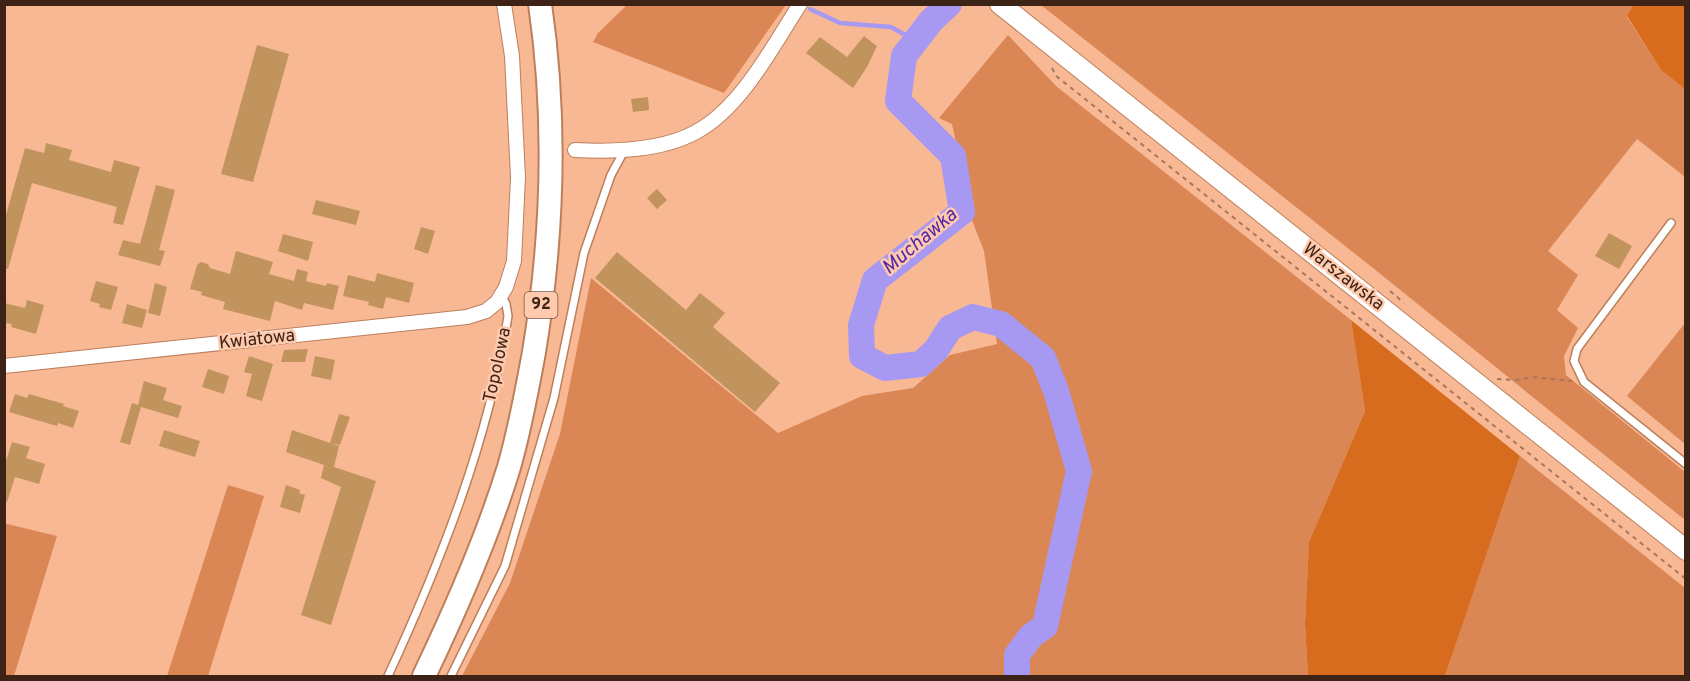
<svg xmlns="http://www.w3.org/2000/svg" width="1690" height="681" font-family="Overpass,sans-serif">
<rect width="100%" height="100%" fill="#f9b894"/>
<path fill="#db8655" d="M 628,4 L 786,4 L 786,5 L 724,93 L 593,42 L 598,33 Z
M 1041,5 L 1633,5 L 1627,17 L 1661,70 L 1685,89 L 1685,177 L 1637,139 L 1548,251 L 1578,275 L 1557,310 L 1578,328 L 1564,356 L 1566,375 L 1685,472 L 1685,520 L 1378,272 Z
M 1008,35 L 1056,86 L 1351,320 L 1365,411 L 1309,542 L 1305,624 L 1308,676 L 462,676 L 510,583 L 560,434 L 591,278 L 778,433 L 862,396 L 913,388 L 950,355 L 997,344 L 984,251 L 958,185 L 958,151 L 952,124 L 939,118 Z
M 1685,323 L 1685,444 L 1627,396 Z
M 1520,456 L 1685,588 L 1685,676 L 1445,676 Z
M 228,485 L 264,496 L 208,676 L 167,676 Z
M 7,524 L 57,536 L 14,676 L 4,676 L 4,527 Z"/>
<path fill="#d76b1e" d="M 1633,5 L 1685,5 L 1685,89 L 1661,70 L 1627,16 Z
M 1351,320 L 1520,456 L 1445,676 L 1308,676 L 1305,624 L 1309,542 L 1365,411 Z"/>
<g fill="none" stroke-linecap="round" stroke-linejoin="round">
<path stroke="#a799f2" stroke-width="4.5" d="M 810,9 L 840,23 L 891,27 L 916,41"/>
<path stroke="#a799f2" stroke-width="26" d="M 949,4 L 931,21 L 904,56 L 898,101 L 953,156 L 962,212 L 875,280 L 861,325 L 862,356 L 885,368 L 921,364 L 936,350 L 950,328 L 973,317 L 1001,324 L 1043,358 L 1056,391 L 1079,471 L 1045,626 L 1031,636 L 1017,655 L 1017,676"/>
</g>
<path fill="#c1935d" d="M 864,36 L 877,46 L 867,67 L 853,88 L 806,53 L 820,37 L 847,57 Z
M 257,45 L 289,54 L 253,182 L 221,174 Z
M 648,97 L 649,110 L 633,112 L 631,99 Z
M 46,143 L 72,150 L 69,160 L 111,172 L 114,160 L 140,167 L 123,225 L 113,223 L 117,207 L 32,183 L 8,269 L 4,268 L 4,222 L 25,148 L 44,153 Z
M 156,185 L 175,190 L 159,250 L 165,251 L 160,266 L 118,255 L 123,240 L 140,244 Z
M 657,189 L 667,200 L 657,209 L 647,198 Z
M 316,200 L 360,211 L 356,225 L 312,214 Z
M 421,227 L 435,231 L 428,254 L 414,249 Z
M 1609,233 L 1632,246 L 1619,269 L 1595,256 Z
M 283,234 L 313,242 L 308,261 L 278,251 Z
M 236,251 L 273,262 L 269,274 L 294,281 L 297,269 L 308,272 L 306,281 L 326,286 L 327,283 L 339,286 L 333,310 L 304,303 L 302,310 L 275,301 L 270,321 L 223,309 L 225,302 L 201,295 L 202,292 L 190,289 L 197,265 L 201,262 L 208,264 L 210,268 L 230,274 Z
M 617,252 L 686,310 L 700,293 L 725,313 L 713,327 L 780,383 L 755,412 L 595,278 Z
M 377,273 L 414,283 L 409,303 L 386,297 L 383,309 L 368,305 L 369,302 L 343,296 L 348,275 L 375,282 Z
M 96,281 L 118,287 L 111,310 L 99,307 L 100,304 L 90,301 Z
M 155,283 L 167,287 L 160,316 L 148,313 Z
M 27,300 L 44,305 L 36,334 L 11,327 L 12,324 L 4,323 L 4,303 L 25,308 Z
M 127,304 L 147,310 L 142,328 L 122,323 Z
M 308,349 L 305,362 L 281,362 L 284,350 Z
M 249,356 L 273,364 L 262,401 L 246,396 L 252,374 L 244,372 Z
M 315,356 L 335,360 L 331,380 L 311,376 Z
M 208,369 L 229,376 L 224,394 L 202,387 Z
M 144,381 L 167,388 L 163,400 L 182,406 L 178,418 L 141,407 L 130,445 L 120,442 L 132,403 L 138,405 Z
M 15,394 L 27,398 L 29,394 L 64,404 L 63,406 L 79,411 L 73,428 L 58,423 L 57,426 L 9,412 Z
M 339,414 L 350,417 L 340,445 L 330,443 Z
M 164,430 L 200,441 L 195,457 L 159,446 Z
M 292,430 L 339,446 L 334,467 L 376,481 L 331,625 L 301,615 L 341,487 L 321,478 L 324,465 L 286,452 Z
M 12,442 L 30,447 L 26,458 L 45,464 L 39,484 L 15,477 L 7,502 L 4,501 L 4,467 Z
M 286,485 L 300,490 L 299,493 L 305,495 L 300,513 L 280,507 Z"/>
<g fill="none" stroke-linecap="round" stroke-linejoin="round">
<defs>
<path id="service" d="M 1671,223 L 1577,349 L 1574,361 L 1584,382 L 1686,464
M 388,676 C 441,561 488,442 508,316 L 506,304 L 501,295
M 451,676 L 505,566 L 554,398 L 584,253 L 611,175 L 624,151"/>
<path id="minor" d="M 575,150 C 614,152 661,151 696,132 C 741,108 773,46 800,4
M 4,366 L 467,317 L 486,311 L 497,302 L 506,287 L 514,261 L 518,177 L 512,56 L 504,4"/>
<path id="secondary" d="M 1000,4 L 1686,550"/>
<path id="primary" d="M 424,676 C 456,609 487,539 509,467 C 520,429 527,390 534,352 C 553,236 557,121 540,4"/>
</defs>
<use href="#service" stroke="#bc7f5c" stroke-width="10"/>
<use href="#minor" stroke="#bc7f5c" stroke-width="16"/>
<use href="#secondary" stroke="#bc7f5c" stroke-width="22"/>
<use href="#primary" stroke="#bc7f5c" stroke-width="26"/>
<path stroke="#a7775d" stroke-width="2" stroke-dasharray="4.5 4.5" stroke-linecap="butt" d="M 1052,68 L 1056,76 L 1075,91 L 1686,579
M 1390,291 L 1404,303
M 1497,379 L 1517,380 L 1533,377 L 1572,381"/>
<use href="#service" stroke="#fff" stroke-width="7"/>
<use href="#minor" stroke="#fff" stroke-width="14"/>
<use href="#secondary" stroke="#fff" stroke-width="20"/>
<use href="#primary" stroke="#fff" stroke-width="22"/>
</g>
<g text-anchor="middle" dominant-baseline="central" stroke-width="5" stroke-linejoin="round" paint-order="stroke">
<rect fill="#fec9ac" stroke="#765542" stroke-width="1.5" x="524.5" y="292" width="33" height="26" rx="4.5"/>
<g font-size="16" font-weight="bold" fill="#3c2315">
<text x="541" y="305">92</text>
</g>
<g font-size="18" fill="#3c2315" stroke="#fec9ac">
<text transform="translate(1343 277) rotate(38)">Warszawska</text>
<text transform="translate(257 340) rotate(-6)">Kwiatowa</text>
<text transform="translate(498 365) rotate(-78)">Topolowa</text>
</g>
<g font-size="20" font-style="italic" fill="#5128a8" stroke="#fec9ac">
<text transform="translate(920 242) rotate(-40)">Muchawka</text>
</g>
</g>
<rect width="1690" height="681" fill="none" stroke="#3c2315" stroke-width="12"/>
</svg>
